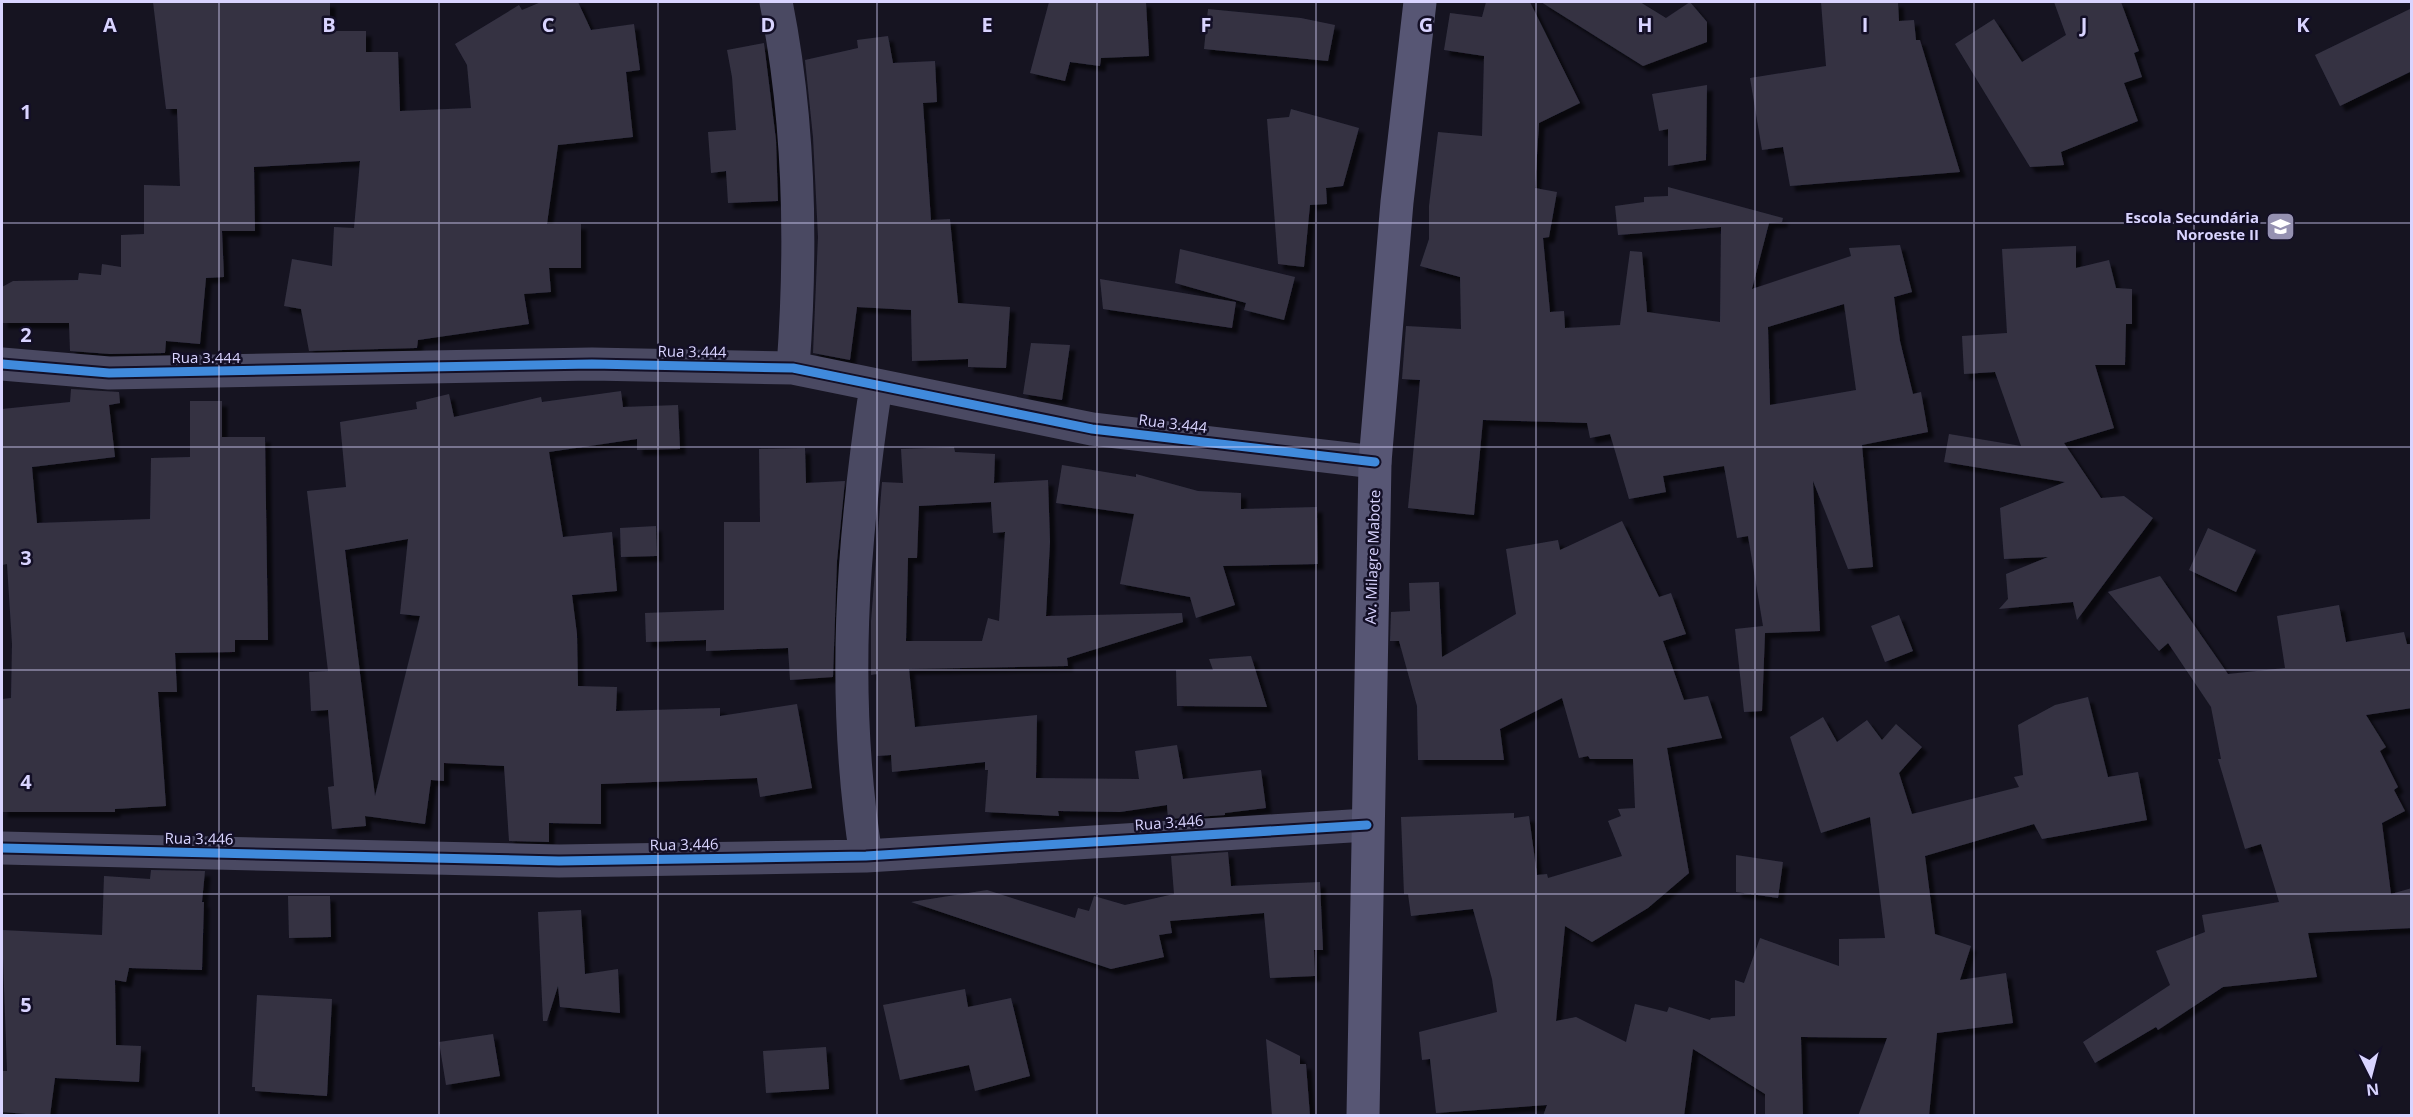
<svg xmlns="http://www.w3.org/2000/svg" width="2413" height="1117" font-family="'Open Sans',sans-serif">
<defs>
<filter id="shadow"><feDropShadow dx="5.5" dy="5.5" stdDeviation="1.5" flood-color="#0009"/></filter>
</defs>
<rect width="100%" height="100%" fill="#161421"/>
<path fill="#343243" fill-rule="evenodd" filter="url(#shadow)" d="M 153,2 L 330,2 L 330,31 L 366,31 L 366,52 L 398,52 L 400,111 L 471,108 L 467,65 L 455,44 L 519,5 L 522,10 L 541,2 L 578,2 L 591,30 L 634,24 L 640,70 L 626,72 L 633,137 L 558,145 L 547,224 L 581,224 L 581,268 L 549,268 L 551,292 L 524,294 L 529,324 L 418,340 L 417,348 L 309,351 L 301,309 L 284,306 L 292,259 L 332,266 L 334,227 L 354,228 L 360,161 L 254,167 L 255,231 L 222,231 L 224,277 L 206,278 L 200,344 L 166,341 L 165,353 L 110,354 L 70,351 L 69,323 L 2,323 L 2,287 L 13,281 L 78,280 L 79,273 L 101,275 L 102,264 L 121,267 L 121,235 L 144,234 L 144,185 L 180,186 L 177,109 L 166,109 Z
M 1049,2 L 1146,2 L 1149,56 L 1101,58 L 1100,66 L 1070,62 L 1065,81 L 1030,73 Z
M 1486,2 L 1530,2 L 1580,103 L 1539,123 L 1535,188 L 1557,192 L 1549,237 L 1543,238 L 1550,312 L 1564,311 L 1565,328 L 1620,325 L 1630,251 L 1642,252 L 1647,312 L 1720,322 L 1721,227 L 1618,235 L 1615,206 L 1644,202 L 1644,197 L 1668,196 L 1668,187 L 1783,218 L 1782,222 L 1769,223 L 1752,289 L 1851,256 L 1849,248 L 1900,245 L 1912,292 L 1894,297 L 1900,341 L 1913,394 L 1921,392 L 1928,432 L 1862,445 L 1873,567 L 1848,569 L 1813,481 L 1820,631 L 1765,633 L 1762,711 L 1744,712 L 1735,629 L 1763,626 L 1748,536 L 1737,538 L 1724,466 L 1663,476 L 1666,492 L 1629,499 L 1610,434 L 1590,438 L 1587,423 L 1483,420 L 1474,515 L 1408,508 L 1420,380 L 1402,379 L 1406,326 L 1461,329 L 1460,277 L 1420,266 L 1429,239 L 1429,206 L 1438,132 L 1482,136 L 1484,56 L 1444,50 L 1450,13 L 1482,17 ZM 1844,304 L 1856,390 L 1770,405 L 1768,327 Z
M 1541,2 L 1640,2 L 1666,18 L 1690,2 L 1707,22 L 1707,42 L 1643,66 Z
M 1821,2 L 1898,2 L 1899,21 L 1914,20 L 1916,40 L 1920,40 L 1960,172 L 1790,186 L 1783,147 L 1762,150 L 1750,78 L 1826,66 Z
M 2054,2 L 2121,2 L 2139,51 L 2134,53 L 2142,77 L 2124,83 L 2138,121 L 2061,152 L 2064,165 L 2030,167 L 1955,44 L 1994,19 L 2022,62 L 2066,35 Z
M 2412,8 L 2412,71 L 2340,106 L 2315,55 Z
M 1208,9 L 1301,18 L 1335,25 L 1328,61 L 1204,49 Z
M 888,36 L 893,63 L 935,61 L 937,102 L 923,103 L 931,220 L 950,219 L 958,303 L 1010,307 L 1006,368 L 968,367 L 968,359 L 912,361 L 911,310 L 857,307 L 850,360 L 813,353 L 818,237 L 813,137 L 805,60 L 858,48 L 857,40 Z
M 764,43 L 776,140 L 778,201 L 728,203 L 726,171 L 711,173 L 708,132 L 736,130 L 732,77 L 727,50 Z
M 1707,85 L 1706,160 L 1668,166 L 1668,129 L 1659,131 L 1652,94 Z
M 1291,109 L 1359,128 L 1343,186 L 1326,188 L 1327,204 L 1310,205 L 1304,267 L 1278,264 L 1267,119 L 1289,117 Z
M 2076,246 L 2076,268 L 2109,260 L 2116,288 L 2132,289 L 2132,324 L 2126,324 L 2125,365 L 2095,365 L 2114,428 L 2064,443 L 2101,498 L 2124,496 L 2153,518 L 2077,620 L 2073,602 L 1999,609 L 2008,599 L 2006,574 L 2048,557 L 2004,559 L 2000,508 L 2065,482 L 1944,462 L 1949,434 L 2021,446 L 1995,372 L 1964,374 L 1962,336 L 2007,333 L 2002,249 Z
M 1180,249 L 1295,277 L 1284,320 L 1244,310 L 1246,303 L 1175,283 Z
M 1100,279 L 1236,302 L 1232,328 L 1103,309 Z
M 1031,343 L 1070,345 L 1062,400 L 1023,394 Z
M 71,389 L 119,392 L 120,403 L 109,405 L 115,457 L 32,467 L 37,523 L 150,519 L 151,458 L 190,457 L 190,401 L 222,401 L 222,437 L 265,437 L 268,640 L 235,640 L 235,652 L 175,653 L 177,692 L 158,692 L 166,806 L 115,809 L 115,812 L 2,812 L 2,699 L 11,698 L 12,644 L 7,564 L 2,565 L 2,409 L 70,402 Z
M 621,391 L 623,407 L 678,405 L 680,449 L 637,450 L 637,439 L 549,452 L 563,537 L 612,532 L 617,591 L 572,595 L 577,634 L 578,686 L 617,687 L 616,711 L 720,708 L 720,716 L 797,704 L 812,788 L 760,797 L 757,778 L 601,784 L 601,824 L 549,823 L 549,842 L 509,841 L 504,766 L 444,763 L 444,781 L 431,780 L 425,824 L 365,816 L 366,826 L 332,829 L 328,787 L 334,786 L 328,710 L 311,711 L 309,672 L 328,671 L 307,491 L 346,487 L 340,422 L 417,409 L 416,402 L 449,394 L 454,417 L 541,397 L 542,402 ZM 408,539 L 400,614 L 420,616 L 375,796 L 345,550 Z
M 954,447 L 955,452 L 995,454 L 994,483 L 1048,480 L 1050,542 L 1046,616 L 1182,613 L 1183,622 L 1067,658 L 1068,666 L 909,669 L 915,727 L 1037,715 L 1036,778 L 1139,779 L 1135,751 L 1177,745 L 1183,779 L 1261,770 L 1266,808 L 1225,813 L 1225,815 L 1168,819 L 1167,805 L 1120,812 L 1058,811 L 1059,816 L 985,812 L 988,770 L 985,770 L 985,762 L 892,772 L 891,755 L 877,756 L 877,674 L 871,675 L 871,621 L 882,482 L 903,483 L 901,449 ZM 991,502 L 993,533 L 1005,532 L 999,621 L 988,618 L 982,641 L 906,641 L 908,558 L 917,558 L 919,506 Z
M 805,448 L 806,483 L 845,481 L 837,561 L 833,677 L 790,680 L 788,648 L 706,651 L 706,640 L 646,642 L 645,613 L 724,610 L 724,522 L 760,522 L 759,449 Z
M 1062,465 L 1136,477 L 1136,474 L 1198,491 L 1241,493 L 1241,509 L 1317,507 L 1318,564 L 1223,566 L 1235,605 L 1196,618 L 1190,597 L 1120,584 L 1134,514 L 1056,503 Z
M 1622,521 L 1659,597 L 1671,593 L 1686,634 L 1663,641 L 1684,700 L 1708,696 L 1722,738 L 1667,748 L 1689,873 L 1648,908 L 1592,942 L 1565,926 L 1556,1021 L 1576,1017 L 1626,1042 L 1635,1004 L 1667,1012 L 1669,1007 L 1710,1020 L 1711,1018 L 1735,1016 L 1735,980 L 1744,983 L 1760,938 L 1839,966 L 1839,939 L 1885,938 L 1870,817 L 1821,833 L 1790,737 L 1823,717 L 1837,742 L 1867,720 L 1882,740 L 1896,724 L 1922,747 L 1899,773 L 1912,814 L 2019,787 L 2014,777 L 2023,775 L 2018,725 L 2055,705 L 2088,697 L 2108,777 L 2138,772 L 2147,820 L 2042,839 L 2034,824 L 1925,856 L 1935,934 L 1971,946 L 1960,980 L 2006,973 L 2013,1023 L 1937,1033 L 1929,1116 L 1858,1116 L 1887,1038 L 1801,1037 L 1803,1116 L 1765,1116 L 1765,1094 L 1693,1049 L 1684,1116 L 1543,1116 L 1547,1105 L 1436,1113 L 1430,1059 L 1422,1060 L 1419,1032 L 1497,1012 L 1492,979 L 1473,909 L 1411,916 L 1408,894 L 1404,894 L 1401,817 L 1514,813 L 1514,818 L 1529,816 L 1537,875 L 1547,874 L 1548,878 L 1622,856 L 1608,821 L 1621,816 L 1618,809 L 1635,808 L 1633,759 L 1590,759 L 1588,756 L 1579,758 L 1562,698 L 1500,729 L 1504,760 L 1418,760 L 1417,706 L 1399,641 L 1390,641 L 1391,612 L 1410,611 L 1409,583 L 1439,582 L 1442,657 L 1516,614 L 1506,549 L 1558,540 L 1560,550 Z
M 656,526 L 657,556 L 621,557 L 620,528 Z
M 2208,528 L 2256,550 L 2236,592 L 2189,570 Z
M 2160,576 L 2228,674 L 2285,668 L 2277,616 L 2339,605 L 2346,642 L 2404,632 L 2407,644 L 2412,644 L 2412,708 L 2366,715 L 2386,747 L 2380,751 L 2398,787 L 2394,790 L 2405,811 L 2382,823 L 2391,894 L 2412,888 L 2412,928 L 2308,933 L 2317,977 L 2223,987 L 2158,1030 L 2156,1027 L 2095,1063 L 2083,1042 L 2170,985 L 2156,951 L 2205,932 L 2202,915 L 2279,902 L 2261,844 L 2245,849 L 2218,759 L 2221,759 L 2211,707 L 2168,643 L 2159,651 L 2108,592 Z
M 1899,615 L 1913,651 L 1885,662 L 1871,626 Z
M 1251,656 L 1267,707 L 1177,706 L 1176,670 L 1213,670 L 1209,659 Z
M 1228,852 L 1231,886 L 1320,882 L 1323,950 L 1314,950 L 1315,976 L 1270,978 L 1264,913 L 1170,921 L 1172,933 L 1159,935 L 1164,957 L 1111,969 L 911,902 L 987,890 L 1075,918 L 1078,908 L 1089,911 L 1094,896 L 1125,905 L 1174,894 L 1171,856 Z
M 1736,855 L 1783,862 L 1778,898 L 1736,892 Z
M 151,870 L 205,871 L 202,902 L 204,902 L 202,970 L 129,968 L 126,982 L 115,980 L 116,1045 L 141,1046 L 139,1082 L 55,1078 L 50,1116 L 2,1112 L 2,1071 L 7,1071 L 2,930 L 102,935 L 104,876 L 150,879 Z
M 288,896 L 330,896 L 331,937 L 289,938 Z
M 581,910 L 585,974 L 618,969 L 620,1013 L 560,1007 L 558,986 L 547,1021 L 543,1021 L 538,912 Z
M 965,989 L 968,1007 L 1011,998 L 1030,1076 L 975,1091 L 969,1065 L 900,1080 L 883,1005 Z
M 257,995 L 332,999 L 327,1096 L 255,1091 L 255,1087 L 252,1087 Z
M 493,1034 L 500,1076 L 446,1085 L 439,1042 Z
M 1266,1039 L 1300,1056 L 1300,1064 L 1306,1064 L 1310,1116 L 1272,1116 Z
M 826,1047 L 829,1089 L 766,1093 L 763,1051 Z"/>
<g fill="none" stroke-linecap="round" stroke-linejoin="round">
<path stroke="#4a4962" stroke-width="33" d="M 776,2 C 800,122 802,246 793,368
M 2,364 L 109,373 L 592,364 L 793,368 L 1092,429 L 1375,462
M 2,848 L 559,861 L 866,856 L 1367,825
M 866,856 C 841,697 852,544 876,386"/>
<path stroke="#575674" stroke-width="33" d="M 1363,1116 L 1375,462 L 1397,202 L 1420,2"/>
<defs>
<path id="cycleway" d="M 2,364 L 109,373 L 592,364 L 793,368 L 1092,429 L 1375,462
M 2,848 L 559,861 L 866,856 L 1367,825"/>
</defs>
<use href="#cycleway" stroke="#130f26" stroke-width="13"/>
<use href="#cycleway" stroke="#408adc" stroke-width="9"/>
</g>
<path fill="none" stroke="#d9d4ff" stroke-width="1.5" stroke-opacity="0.55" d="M 219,2 L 219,1116M 439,2 L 439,1116M 658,2 L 658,1116M 877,2 L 877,1116M 1097,2 L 1097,1116M 1316,2 L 1316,1116M 1536,2 L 1536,1116M 1755,2 L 1755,1116M 1974,2 L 1974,1116M 2194,2 L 2194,1116M 2,223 L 2412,223M 2,447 L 2412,447M 2,670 L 2412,670M 2,894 L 2412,894"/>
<defs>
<symbol id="school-square" viewBox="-11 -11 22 22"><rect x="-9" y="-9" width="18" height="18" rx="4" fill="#9591b1" stroke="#130f26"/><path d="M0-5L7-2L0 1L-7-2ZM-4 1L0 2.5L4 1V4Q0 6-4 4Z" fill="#fff"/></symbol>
</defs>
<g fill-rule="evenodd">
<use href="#school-square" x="2264" y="210" width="33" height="33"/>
</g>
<g text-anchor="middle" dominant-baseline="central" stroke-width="5" stroke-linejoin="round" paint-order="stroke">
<g font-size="15" font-weight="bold" fill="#d9d4ff" stroke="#130f26" text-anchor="end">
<text x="2259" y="217">Escola Secundária<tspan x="2259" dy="17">Noroeste II</tspan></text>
</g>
<g font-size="15" fill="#d9d4ff" stroke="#130f26">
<text transform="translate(692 351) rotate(1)">Rua 3.444</text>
<text x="206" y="357">Rua 3.444</text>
<text transform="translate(1173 423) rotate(7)">Rua 3.444</text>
<text transform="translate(1372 557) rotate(-88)">Av. Milagre Mabote</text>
<text transform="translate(1169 822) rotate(-4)">Rua 3.446</text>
<text transform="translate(199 838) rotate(1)">Rua 3.446</text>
<text transform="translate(684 844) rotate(-1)">Rua 3.446</text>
</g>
</g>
<g font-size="20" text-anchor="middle" font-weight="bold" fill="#d9d4ff" stroke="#130f26" stroke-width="5" stroke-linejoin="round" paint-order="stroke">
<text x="110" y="32">A</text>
<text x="329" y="32">B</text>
<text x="548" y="32">C</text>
<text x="768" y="32">D</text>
<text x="987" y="32">E</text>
<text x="1206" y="32">F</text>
<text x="1426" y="32">G</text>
<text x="1645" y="32">H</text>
<text x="1865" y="32">I</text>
<text x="2084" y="32">J</text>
<text x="2303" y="32">K</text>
<text x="26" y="119">1</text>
<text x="26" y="342">2</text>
<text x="26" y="565">3</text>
<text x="26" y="789">4</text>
<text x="26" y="1012">5</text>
</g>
<rect width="2413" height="1117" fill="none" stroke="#d9d4ff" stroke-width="6"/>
<g transform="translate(2371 1075) rotate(174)" stroke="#130f26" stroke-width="4.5" paint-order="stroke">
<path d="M0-4.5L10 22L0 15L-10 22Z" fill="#d9d4ff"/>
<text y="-9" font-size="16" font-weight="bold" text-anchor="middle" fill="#d9d4ff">N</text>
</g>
</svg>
